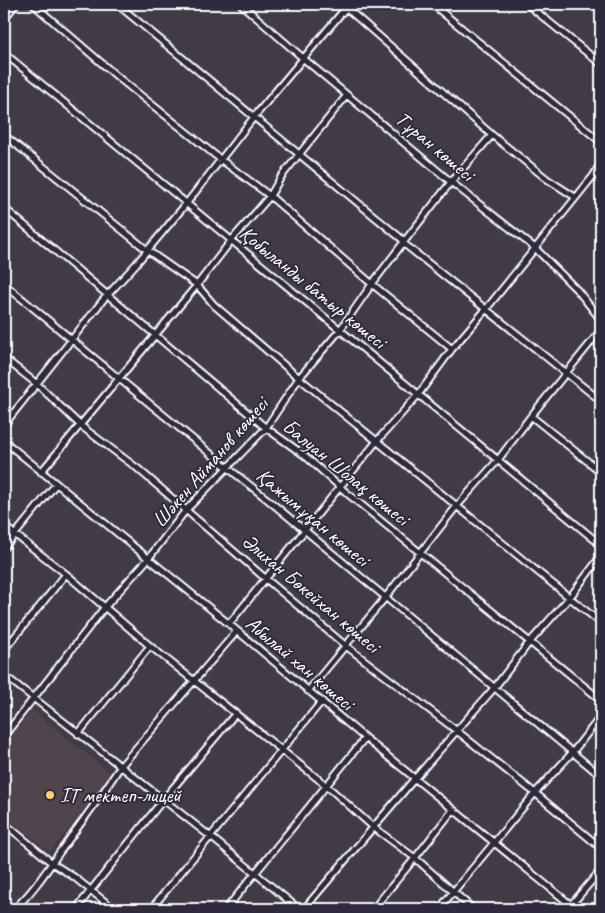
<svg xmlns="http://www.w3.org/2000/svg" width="605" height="913" font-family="Caveat,sans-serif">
<rect width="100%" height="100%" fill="#433a47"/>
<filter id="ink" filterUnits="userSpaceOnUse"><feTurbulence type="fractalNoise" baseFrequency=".02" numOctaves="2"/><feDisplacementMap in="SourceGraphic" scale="10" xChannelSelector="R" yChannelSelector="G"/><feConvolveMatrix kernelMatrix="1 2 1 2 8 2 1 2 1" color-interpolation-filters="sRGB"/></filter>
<g filter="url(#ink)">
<path fill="#51454e" d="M 32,710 L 112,775 L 50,852 L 4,815 L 4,746 Z"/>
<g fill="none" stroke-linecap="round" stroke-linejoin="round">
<defs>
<path id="minor" d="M 33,4 L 120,79 L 220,159 L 270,196 L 372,284 L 452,349
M 117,4 L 403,240 L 403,243 L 601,401
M 241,4 L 304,59 L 451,182 L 535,248 L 578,291 L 601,320
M 342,4 L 492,135 L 547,179 L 575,197
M 432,4 L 601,142
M 527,4 L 601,64
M 4,19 L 16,4
M 4,53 L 601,545
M 4,135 L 147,250 L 197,285 L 214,305 L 299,378 L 601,623
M 4,208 L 266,428 L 304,455 L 348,494 L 601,700
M 4,284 L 228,468 L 267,499 L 601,776
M 4,358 L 37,384 L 81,426 L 137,468 L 266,579 L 346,646 L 457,731 L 535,793 L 601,848
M 531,416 L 601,472
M 4,425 L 103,300 L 136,264 L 186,204 L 254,117 L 349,4
M 4,441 L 229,624 L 365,738 L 576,909
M 41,472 L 197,285 L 231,241 L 270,196 L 281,177 L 347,95
M 4,526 L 66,574 L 150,646 L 327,786 L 373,827 L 415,858 L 473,909
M 4,548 L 56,484
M 229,624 L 377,441 L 418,395 L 452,349 L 487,308 L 594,175 L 601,162
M 4,650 L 66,574
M 4,675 L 211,837 L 299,909
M 308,691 L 385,598 L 456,507 L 498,460 L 531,416 L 601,330
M 78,734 L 150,646
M 4,736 L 104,608 L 148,559 L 186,510 L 266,428 L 299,378 L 340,330 L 372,284 L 403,243 L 451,182 L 492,135
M 4,823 L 52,863 L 74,877 L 114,909
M 14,909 C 33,892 47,870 62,849 C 82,822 102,795 120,767 L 237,631
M 76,909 L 163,800 L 236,713
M 151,909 L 322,701
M 226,909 L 365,738
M 304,909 L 410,784 L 495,687 L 529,643 L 570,597 L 601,556
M 373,909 L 415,858 L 453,810
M 439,909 L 535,793 L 572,753 L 601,716
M 569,909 L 571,905 L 601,870"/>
</defs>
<use href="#minor" stroke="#fff" stroke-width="9"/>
<use href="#minor" stroke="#2f2a3d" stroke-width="5"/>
</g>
</g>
<circle fill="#ffd166" stroke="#2f2a3d" stroke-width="2" cx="50" cy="795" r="5"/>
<g text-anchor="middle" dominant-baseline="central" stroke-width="4" stroke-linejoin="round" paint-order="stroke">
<g font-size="21" fill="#fff" stroke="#2f2a3d">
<text transform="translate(435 146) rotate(40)">Тұран көшесі</text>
<text transform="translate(313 287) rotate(39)">Қобыланды батыр көшесі</text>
<text transform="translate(210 462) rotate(-49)">Шәкен Айманов көшесі</text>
<text transform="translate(346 472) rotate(39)">Балуан Шолақ көшесі</text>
<text transform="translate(313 517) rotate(40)">Қажымұқан көшесі</text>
<text transform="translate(311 593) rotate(40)">Әлихан Бөкейхан көшесі</text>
<text transform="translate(300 663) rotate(40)">Абылай хан көшесі</text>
</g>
<g font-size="21" fill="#fff" stroke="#2f2a3d" text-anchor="start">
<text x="60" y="795">IT мектеп-лицей</text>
</g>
</g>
<rect width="605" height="913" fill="none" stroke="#2f2a3d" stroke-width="20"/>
<rect x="10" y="10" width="585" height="893" fill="none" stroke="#fff" stroke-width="2" filter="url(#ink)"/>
</svg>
